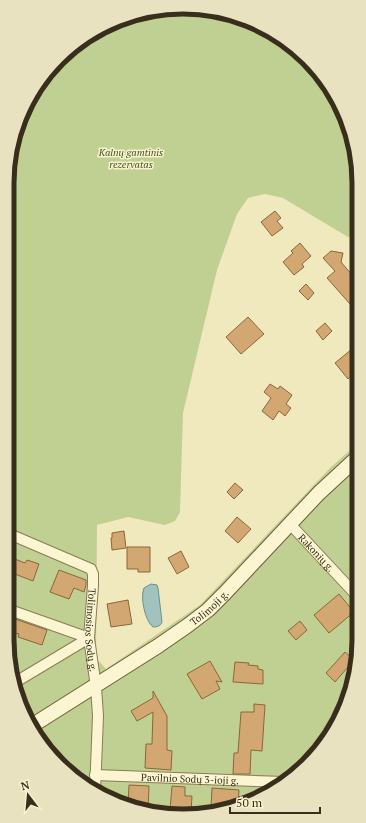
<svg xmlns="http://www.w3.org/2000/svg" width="366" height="823" font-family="'PT Serif',serif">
<rect width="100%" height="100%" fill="#f1e9be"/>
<path fill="#c0d092" d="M 183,7 L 250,20 L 290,43 L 322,76 L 346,115 L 357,160 L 358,236 L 348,237 L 283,198 L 265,194 L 248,198 L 237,214 L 217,270 L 183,413 L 180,512 L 175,521 L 165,525 L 128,517 L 97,525 L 96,658 L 106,669 L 200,605 L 330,468 L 358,443 L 359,640 L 346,707 L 315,756 L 271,793 L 206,814 L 149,813 L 95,793 L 51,756 L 16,697 L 7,640 L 7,183 L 20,116 L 58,59 L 115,20 Z"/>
<path fill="#a2c2bd" stroke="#69918d" d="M 151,584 L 157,585 L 158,588 L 162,622 C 161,626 157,627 153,627 C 145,621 140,597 144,588 Z"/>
<path fill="#d2a771" stroke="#8c6639" d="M 275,211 L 281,218 L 277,221 L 283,228 L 272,236 L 261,222 Z
M 300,243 L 311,256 L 302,264 L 304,267 L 294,275 L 283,262 L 293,253 L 291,251 Z
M 331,251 L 343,253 L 341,262 L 358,282 L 358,313 L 327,278 L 335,271 L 323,258 Z
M 306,284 L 314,293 L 308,300 L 299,291 Z
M 248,317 L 264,334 L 241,354 L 226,337 Z
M 325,323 L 332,331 L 323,340 L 316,331 Z
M 358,344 L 358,371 L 348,379 L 335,363 Z
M 270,384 L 278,389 L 280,386 L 292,395 L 286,404 L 291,408 L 285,416 L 279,411 L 273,420 L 262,411 L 271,398 L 264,392 Z
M 235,483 L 243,490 L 234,499 L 227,492 Z
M 237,517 L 251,529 L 238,543 L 225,531 Z
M 124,531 L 126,548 L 112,550 L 111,538 L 112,538 L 112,533 Z
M 127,547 L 150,547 L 150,572 L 138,572 L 138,569 L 127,569 Z
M 181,551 L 189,567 L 177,574 L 168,558 Z
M 7,556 L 25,563 L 27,560 L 39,564 L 33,581 L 7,571 Z
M 59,570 L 86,580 L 86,585 L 84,592 L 74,588 L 69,599 L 50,592 Z
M 339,594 L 354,612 L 329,633 L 314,615 Z
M 128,600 L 132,624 L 111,627 L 107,604 Z
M 15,619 L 47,630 L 42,645 L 18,637 L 19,634 L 11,632 Z
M 300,621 L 307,630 L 296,640 L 288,631 Z
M 345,652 L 354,660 L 335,682 L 326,673 Z
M 210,661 L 222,682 L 216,681 L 220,689 L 202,699 L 187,674 Z
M 235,662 L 249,663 L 248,665 L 258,666 L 258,669 L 263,670 L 263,684 L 233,682 Z
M 153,691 L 167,716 L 167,750 L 172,751 L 171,770 L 145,768 L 146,744 L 152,744 L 153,712 L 137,721 L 131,711 L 153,698 Z
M 254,704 L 265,705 L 262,751 L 251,750 L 250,774 L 233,774 L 234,753 L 238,753 L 241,712 L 254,712 Z
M 129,785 L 149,786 L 148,812 L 128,805 Z
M 172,786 L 185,787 L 185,796 L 192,796 L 191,812 L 170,810 Z
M 212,788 L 239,790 L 238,804 L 224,809 L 211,807 Z"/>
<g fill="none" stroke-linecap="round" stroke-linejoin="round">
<defs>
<g id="street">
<path id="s1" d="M 290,524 L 359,598"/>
<path id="s2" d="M 7,533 L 91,569 L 93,574 L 93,586 L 89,638 L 96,687 L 98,716 L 95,792"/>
<path d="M 7,609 L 89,638"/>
<path d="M 14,683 L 89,638"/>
<path id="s3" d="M 95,775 L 284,782"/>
</g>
<g id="secondary">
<path id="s4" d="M 33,725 L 158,646 L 187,626 L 208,610 L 225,593 L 319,493 L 358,457"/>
</g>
</defs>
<use href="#street" stroke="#8b7a55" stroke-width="12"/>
<use href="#secondary" stroke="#6d5a39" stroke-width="16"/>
<use href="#street" stroke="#fbf5d2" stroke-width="10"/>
<use href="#secondary" stroke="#fbf5d2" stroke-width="14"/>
</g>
<g text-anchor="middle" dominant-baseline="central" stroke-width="3" stroke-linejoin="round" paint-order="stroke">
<g font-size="10" font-style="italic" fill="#425720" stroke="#f8f2cf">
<text x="131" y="152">Kalnų gamtinis<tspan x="131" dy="12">rezervatas</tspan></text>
</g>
<g font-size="10" fill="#392e1b" stroke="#f8f2cf">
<text stroke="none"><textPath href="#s1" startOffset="39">Rakonių g.</textPath></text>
<text stroke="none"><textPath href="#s4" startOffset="212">Tolimoji g.</textPath></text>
<text stroke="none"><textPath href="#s2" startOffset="153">Tolimosios Sodų g.</textPath></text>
<text stroke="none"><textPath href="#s3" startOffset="95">Pavilnio Sodų 3-ioji g.</textPath></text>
</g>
</g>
<path d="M0 0H366V823H0ZM183 14H183A169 169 0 0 1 352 183V640A169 169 0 0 1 183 809H183A169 169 0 0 1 14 640V183A169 169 0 0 1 183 14Z" fill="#e9e2c1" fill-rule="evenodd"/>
<path fill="none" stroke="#392e1b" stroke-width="5" d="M183 14H183A169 169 0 0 1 352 183V640A169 169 0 0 1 183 809H183A169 169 0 0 1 14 640V183A169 169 0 0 1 183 14Z"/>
<g transform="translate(28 795) rotate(344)" stroke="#f8f2cf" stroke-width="3" paint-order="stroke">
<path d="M0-3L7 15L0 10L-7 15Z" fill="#392e1b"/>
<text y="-6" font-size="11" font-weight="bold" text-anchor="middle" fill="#392e1b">N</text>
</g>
<path d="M230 807v6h90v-6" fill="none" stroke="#392e1b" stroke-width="2"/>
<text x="236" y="807" font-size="12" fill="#392e1b" stroke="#f8f2cf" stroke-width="3" paint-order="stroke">50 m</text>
</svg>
